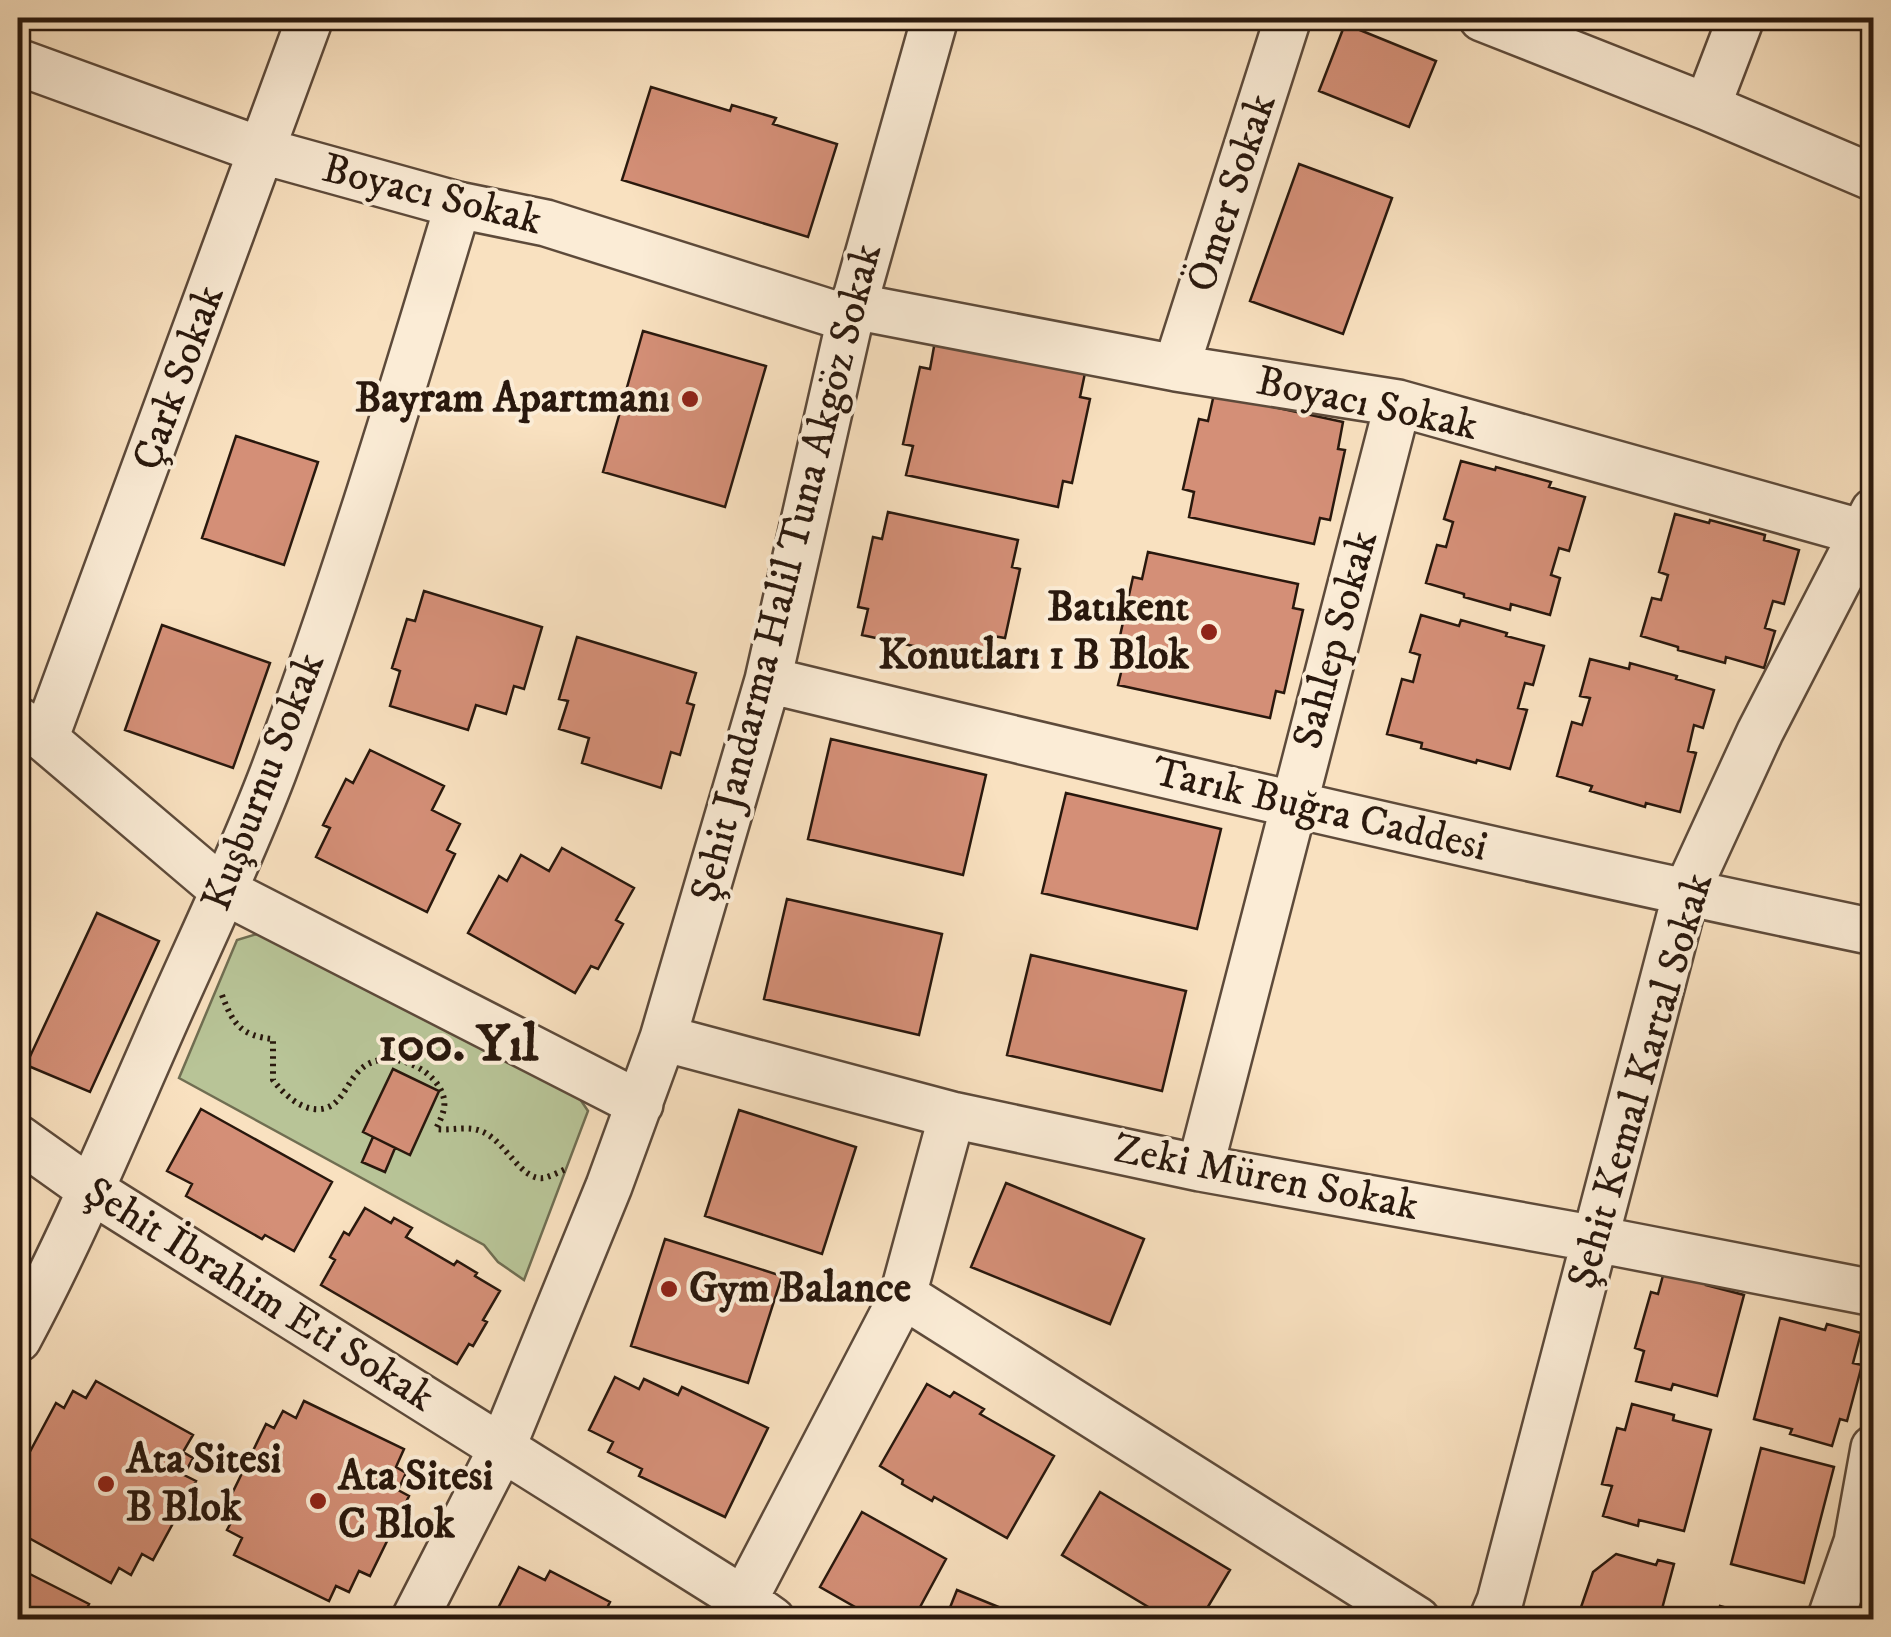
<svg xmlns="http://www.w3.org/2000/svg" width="1891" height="1637" font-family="'IM FELL DW Pica',serif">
<rect width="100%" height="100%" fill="#f9e1c0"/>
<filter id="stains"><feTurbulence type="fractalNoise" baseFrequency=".002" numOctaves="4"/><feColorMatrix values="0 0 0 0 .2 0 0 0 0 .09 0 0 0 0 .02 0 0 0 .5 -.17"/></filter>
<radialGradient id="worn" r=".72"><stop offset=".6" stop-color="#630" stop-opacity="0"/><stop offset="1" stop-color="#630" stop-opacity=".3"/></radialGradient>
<path fill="#b8c497" stroke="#706e52" stroke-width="2.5" d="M 257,934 L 279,939 L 580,1099 L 588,1111 L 524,1280 L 498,1262 L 484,1245 L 179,1078 L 237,940 Z"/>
<path fill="#d48f77" stroke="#29180d" stroke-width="2.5" d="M 1345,24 L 1436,61 L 1409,127 L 1319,91 Z
M 651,87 L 730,111 L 732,105 L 776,118 L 773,124 L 837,144 L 808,237 L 622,180 Z
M 1299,164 L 1392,198 L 1343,334 L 1250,301 Z
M 643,331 L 766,366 L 725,507 L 603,472 Z
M 935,341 L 1085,373 L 1080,397 L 1090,399 L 1072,483 L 1063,481 L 1058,507 L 906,475 L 913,446 L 903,444 L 920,367 L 930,369 Z
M 1214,394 L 1343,422 L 1338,449 L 1345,450 L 1330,520 L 1320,518 L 1314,544 L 1189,517 L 1194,492 L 1183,489 L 1199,419 L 1208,421 Z
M 236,436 L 318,462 L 284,565 L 202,538 Z
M 1461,461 L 1495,470 L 1496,467 L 1551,482 L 1549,487 L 1585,497 L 1569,551 L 1559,548 L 1551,575 L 1560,578 L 1550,615 L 1511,604 L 1510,610 L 1464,597 L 1464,594 L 1426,583 L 1437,545 L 1446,547 L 1453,522 L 1444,519 Z
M 888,512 L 1018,540 L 1012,567 L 1020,569 L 1005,638 L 993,636 L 988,662 L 862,635 L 868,609 L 858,607 L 873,537 L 882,539 Z
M 1675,514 L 1709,523 L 1710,520 L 1765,535 L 1764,540 L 1799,550 L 1784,604 L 1773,601 L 1765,628 L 1775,631 L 1764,668 L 1726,657 L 1725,663 L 1678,650 L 1678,647 L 1641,636 L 1652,598 L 1661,600 L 1668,575 L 1659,572 Z
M 1148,552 L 1298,584 L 1293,608 L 1303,610 L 1284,693 L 1276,691 L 1270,718 L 1118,685 L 1125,656 L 1116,654 L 1133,577 L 1142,579 Z
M 424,591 L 542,627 L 524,689 L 514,686 L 506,714 L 476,705 L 468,730 L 390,706 L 400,671 L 392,668 L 407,619 L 415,621 Z
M 1421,615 L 1459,626 L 1461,620 L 1507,633 L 1506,636 L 1544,646 L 1533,685 L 1525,683 L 1518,708 L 1527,710 L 1510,769 L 1477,760 L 1476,763 L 1421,748 L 1422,743 L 1387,734 L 1402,679 L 1413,682 L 1420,655 L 1410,652 Z
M 162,625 L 270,663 L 233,768 L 125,730 Z
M 577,637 L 696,673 L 687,703 L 694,705 L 680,755 L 671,752 L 661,788 L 582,763 L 589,738 L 559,729 L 568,701 L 559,699 Z
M 1590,659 L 1629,669 L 1630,663 L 1677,676 L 1676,679 L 1714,690 L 1703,728 L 1694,725 L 1688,751 L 1696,753 L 1680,812 L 1646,803 L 1645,807 L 1590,791 L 1592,786 L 1557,776 L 1572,722 L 1582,725 L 1590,698 L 1580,696 Z
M 831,739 L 986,775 L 963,875 L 808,839 Z
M 370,750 L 444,786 L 432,810 L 460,824 L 447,850 L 455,854 L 427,912 L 316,857 L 330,828 L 323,825 L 346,779 L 353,783 Z
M 1066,793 L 1221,829 L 1197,929 L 1042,893 Z
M 562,848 L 634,888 L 616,920 L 623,924 L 598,969 L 591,966 L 575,993 L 468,933 L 499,876 L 507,881 L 521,855 L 549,871 Z
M 787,899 L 942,934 L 919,1035 L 764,999 Z
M 97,913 L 159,941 L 90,1092 L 26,1065 Z
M 1031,955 L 1186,991 L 1162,1091 L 1007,1055 Z
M 393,1069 L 439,1091 L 410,1155 L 363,1132 Z
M 201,1109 L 332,1182 L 294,1251 L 265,1235 L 262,1239 L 186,1196 L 192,1184 L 167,1171 Z
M 739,1110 L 856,1147 L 822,1254 L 705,1216 Z
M 373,1137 L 395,1148 L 385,1172 L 362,1162 Z
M 1006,1183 L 1144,1239 L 1110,1324 L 971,1267 Z
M 365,1208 L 391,1223 L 394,1218 L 412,1228 L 406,1237 L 454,1265 L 457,1261 L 477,1273 L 475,1276 L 500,1291 L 483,1320 L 487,1322 L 473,1346 L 469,1344 L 457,1364 L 321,1285 L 335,1260 L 330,1257 L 344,1232 L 349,1235 Z
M 665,1239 L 782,1276 L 748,1383 L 631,1346 Z
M 1665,1268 L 1707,1279 L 1706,1285 L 1744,1295 L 1717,1396 L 1673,1384 L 1671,1390 L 1636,1381 L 1644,1351 L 1635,1348 L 1651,1292 L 1658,1294 Z
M 1780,1318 L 1825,1330 L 1827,1324 L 1861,1333 L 1853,1363 L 1862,1365 L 1847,1421 L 1840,1419 L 1832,1446 L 1790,1434 L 1792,1429 L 1754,1419 Z
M 615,1377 L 639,1389 L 644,1379 L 678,1395 L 682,1387 L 768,1428 L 725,1517 L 639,1476 L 642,1469 L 608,1452 L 613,1442 L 589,1430 Z
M 96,1381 L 193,1435 L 183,1452 L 193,1458 L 184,1475 L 196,1481 L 153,1560 L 142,1554 L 131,1575 L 119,1568 L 111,1583 L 18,1532 L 27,1516 L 18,1510 L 18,1498 L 22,1489 L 18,1486 L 18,1474 L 56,1403 L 64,1408 L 73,1391 L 86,1398 Z
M 927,1384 L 950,1397 L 954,1392 L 984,1409 L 980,1414 L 1054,1456 L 1007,1538 L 934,1497 L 932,1501 L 902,1484 L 903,1480 L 880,1466 Z
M 304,1401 L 404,1449 L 396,1467 L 406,1473 L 398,1490 L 409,1496 L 370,1576 L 359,1571 L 349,1592 L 336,1586 L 329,1601 L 234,1555 L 242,1538 L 227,1530 L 237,1511 L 226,1506 L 266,1424 L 274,1428 L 283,1411 L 296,1418 Z
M 1632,1404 L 1674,1415 L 1673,1420 L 1711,1430 L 1684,1531 L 1639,1520 L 1638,1526 L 1603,1516 L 1612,1486 L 1602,1484 L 1617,1428 L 1625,1430 Z
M 1761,1448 L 1834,1467 L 1804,1583 L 1731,1564 Z
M 1100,1492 L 1230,1570 L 1200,1620 L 1170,1620 L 1062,1555 Z
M 862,1512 L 946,1559 L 913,1620 L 878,1620 L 820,1587 Z
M 1616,1554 L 1656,1565 L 1658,1560 L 1674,1564 L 1659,1620 L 1581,1620 L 1579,1613 L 1593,1572 Z
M 519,1567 L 545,1580 L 550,1571 L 610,1602 L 605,1612 L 620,1620 L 492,1620 Z
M 18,1568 L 89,1604 L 81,1620 L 18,1620 Z
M 957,1590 L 1006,1610 L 1002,1620 L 945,1620 Z
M 1720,1606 L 1771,1620 L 1700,1620 L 1702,1613 L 1718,1617 Z"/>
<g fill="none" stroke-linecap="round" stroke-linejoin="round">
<defs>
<path id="minor" d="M 1482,18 L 1707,107
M 1741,18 L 1707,107 L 1874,178
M 18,62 L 263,151 L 458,205 L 546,223 L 850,319
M 853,306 L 1176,368 L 1398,403 L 1874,536
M 1176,368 L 1288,18
M 768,680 C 1135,769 1503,855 1874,932
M 18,720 L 45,739 L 224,891 L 640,1104
M 45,739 L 310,18
M 663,1038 L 952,1115 L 1200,1168 L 1596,1239 L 1874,1293
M 18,1138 L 91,1190 L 744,1600 L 772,1620
M 1200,1168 L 1398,403
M 903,1295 L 1417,1620
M 18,1339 C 69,1244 111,1144 155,1044 C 194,954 238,865 273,773 C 343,587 401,395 458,205
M 1874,1448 L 1857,1542 L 1874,1550
M 744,1600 L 903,1295 L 952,1115
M 414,1620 L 502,1448 L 609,1186 L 663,1038 L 768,680 L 850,319 L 935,18
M 1492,1620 L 1500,1601 L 1686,893 L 1760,732 L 1874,511
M 1830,1620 L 1857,1542"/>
</defs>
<use href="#minor" stroke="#5d4a3a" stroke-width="50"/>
<path stroke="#29180d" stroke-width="6" stroke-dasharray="2.5 5" stroke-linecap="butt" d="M 222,995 C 233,1024 241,1036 273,1039 L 273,1080 C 285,1096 305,1114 326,1108 C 345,1102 348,1075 368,1064 C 395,1050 438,1070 444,1099 C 446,1110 440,1120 436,1129 C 452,1131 469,1125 483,1132 C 506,1142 521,1181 544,1178 C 551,1176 559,1172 566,1169"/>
<use href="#minor" stroke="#fbecd6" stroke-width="45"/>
</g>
<g fill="#8f2418" stroke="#fbecd6" stroke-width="4">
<circle cx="690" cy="399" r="10"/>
<circle cx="1209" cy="632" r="10"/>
<circle cx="669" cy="1289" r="10"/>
<circle cx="106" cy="1484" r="10"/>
<circle cx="318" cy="1501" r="10"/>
</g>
<g text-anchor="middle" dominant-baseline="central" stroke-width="8" stroke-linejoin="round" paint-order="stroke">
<g font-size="42" fill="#29180d" stroke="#fbecd6">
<text transform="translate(1232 193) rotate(-72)">Ömer Sokak</text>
<text transform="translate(432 195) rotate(14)">Boyacı Sokak</text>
<text transform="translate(179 378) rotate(-70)">Çark Sokak</text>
<text transform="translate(1367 404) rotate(12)">Boyacı Sokak</text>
<text transform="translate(787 573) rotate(-76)">Şehit Jandarma Halil Tuna Akgöz Sokak</text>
<text transform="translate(1336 640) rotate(-75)">Sahlep Sokak</text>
<text transform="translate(264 782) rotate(-69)">Kuşburnu Sokak</text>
<text transform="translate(1320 810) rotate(13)">Tarık Buğra Caddesi</text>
<text transform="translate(1641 1081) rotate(-74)">Şehit Kemal Kartal Sokak</text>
<text transform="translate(1266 1178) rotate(11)">Zeki Müren Sokak</text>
<text transform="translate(259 1295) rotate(32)">Şehit İbrahim Eti Sokak</text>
</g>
<g font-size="42" font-weight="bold" fill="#29180d" stroke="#fbecd6" text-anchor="start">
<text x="670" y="399" text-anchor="end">Bayram Apartmanı</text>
<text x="1189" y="608" text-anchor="end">Batıkent<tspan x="1189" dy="48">Konutları 1 B Blok</tspan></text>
<text x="689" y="1289">Gym Balance</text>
<text x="126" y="1460">Ata Sitesi<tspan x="126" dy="48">B Blok</tspan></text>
<text x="338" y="1477">Ata Sitesi<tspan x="338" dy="48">C Blok</tspan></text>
</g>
<g font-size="52" font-weight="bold" fill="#29180d" stroke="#fbecd6">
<text x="458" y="1045">100. Yıl</text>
</g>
</g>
<rect width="1891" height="1637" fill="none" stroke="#f9e1c0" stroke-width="60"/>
<rect x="20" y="20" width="1851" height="1597" fill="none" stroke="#29180d" stroke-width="5"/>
<rect x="30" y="30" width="1831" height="1577" fill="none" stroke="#29180d" stroke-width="2.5"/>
<rect width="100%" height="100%" filter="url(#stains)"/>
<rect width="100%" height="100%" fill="url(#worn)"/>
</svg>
